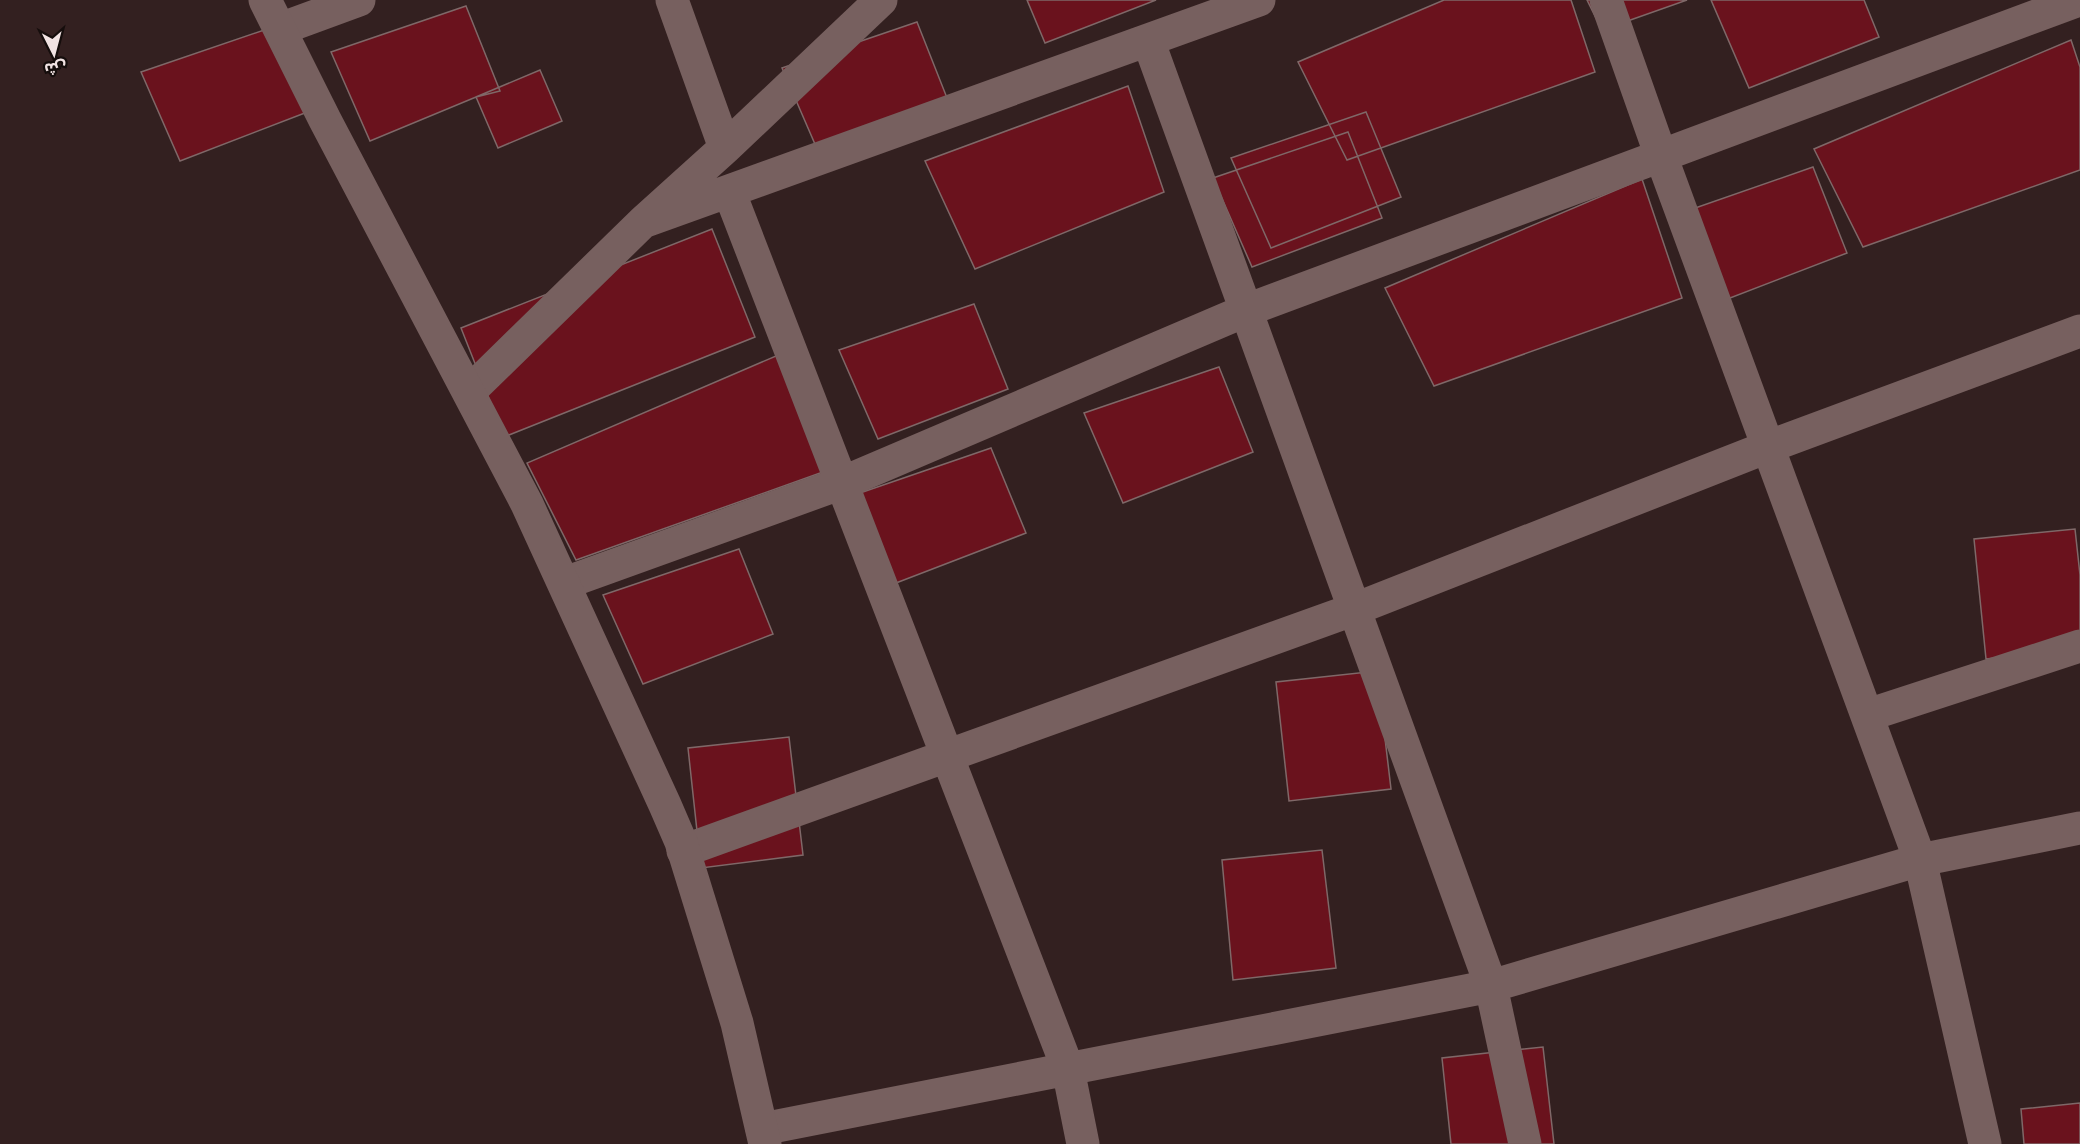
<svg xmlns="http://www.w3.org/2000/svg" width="2080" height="1144" font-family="Poppins,'Noto Sans Arabic',sans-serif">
<rect width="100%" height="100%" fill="#332020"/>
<path fill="#6a121d" stroke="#7f6868" stroke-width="1.5" d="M 1027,0 L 1156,0 L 1045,43 Z
M 1444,0 L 1571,0 L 1595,72 L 1347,160 L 1298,62 Z
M 1587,0 L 1687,0 L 1602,30 Z
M 1711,0 L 1864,0 L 1879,37 L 1749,88 Z
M 466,6 L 500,91 L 476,97 L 370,141 L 331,52 Z
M 917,22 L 951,108 L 821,158 L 782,68 Z
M 276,26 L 310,111 L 180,161 L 141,72 Z
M 2071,40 L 2080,67 L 2080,170 L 1863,247 L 1814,149 Z
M 540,70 L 562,121 L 498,148 L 476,97 Z
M 1128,86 L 1164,192 L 975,269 L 925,161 Z
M 1366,112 L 1401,197 L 1271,248 L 1231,158 Z
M 1348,132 L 1382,218 L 1252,267 L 1213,178 Z
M 1813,167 L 1847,253 L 1717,303 L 1678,214 Z
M 1642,179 L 1682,298 L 1434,386 L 1385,288 Z
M 712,229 L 755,337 L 504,437 L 461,328 Z
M 974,304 L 1008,389 L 878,439 L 839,350 Z
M 783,353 L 823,472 L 576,560 L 527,463 Z
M 1219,367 L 1253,452 L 1123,503 L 1084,413 Z
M 991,448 L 1026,533 L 896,583 L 857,494 Z
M 2075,529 L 2080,575 L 2080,648 L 1986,659 L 1974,539 Z
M 739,549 L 773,634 L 643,684 L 603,595 Z
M 1377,671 L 1391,789 L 1289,801 L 1276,682 Z
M 789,737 L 803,855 L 701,868 L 688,748 Z
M 1322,850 L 1336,968 L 1233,980 L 1222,860 Z
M 1543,1047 L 1554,1144 L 1451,1144 L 1442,1058 Z
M 2080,1103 L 2080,1144 L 2024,1144 L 2021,1109 Z"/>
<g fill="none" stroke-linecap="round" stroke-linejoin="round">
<path stroke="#77605f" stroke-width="33" d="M 672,0 L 725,148
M 1606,0 L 1661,156 L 1920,860 L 1985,1144
M 280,29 L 359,0
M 1148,40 L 1491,986 L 1525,1144
M 729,191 L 1068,1069 L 1083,1144
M 643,222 L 1259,0
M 469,392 L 643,222 L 725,148 L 881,0
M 565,583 L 842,483 L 1247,310 L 2079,0
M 1868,715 L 2080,646
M 683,851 L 1355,609 L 1770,446 L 2080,331
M 762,1129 L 1491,986 L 1920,860 L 2080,828"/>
<path stroke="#77605f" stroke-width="33" d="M 265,0 L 325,120 L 527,504 L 665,805 L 681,842 L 737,1023 L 765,1144"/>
</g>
<g transform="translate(54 54) rotate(174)" stroke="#150d0c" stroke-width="4.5" paint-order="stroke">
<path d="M0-4.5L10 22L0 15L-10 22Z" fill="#f1e3e3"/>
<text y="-9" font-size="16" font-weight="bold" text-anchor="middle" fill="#f1e3e3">ش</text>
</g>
</svg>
